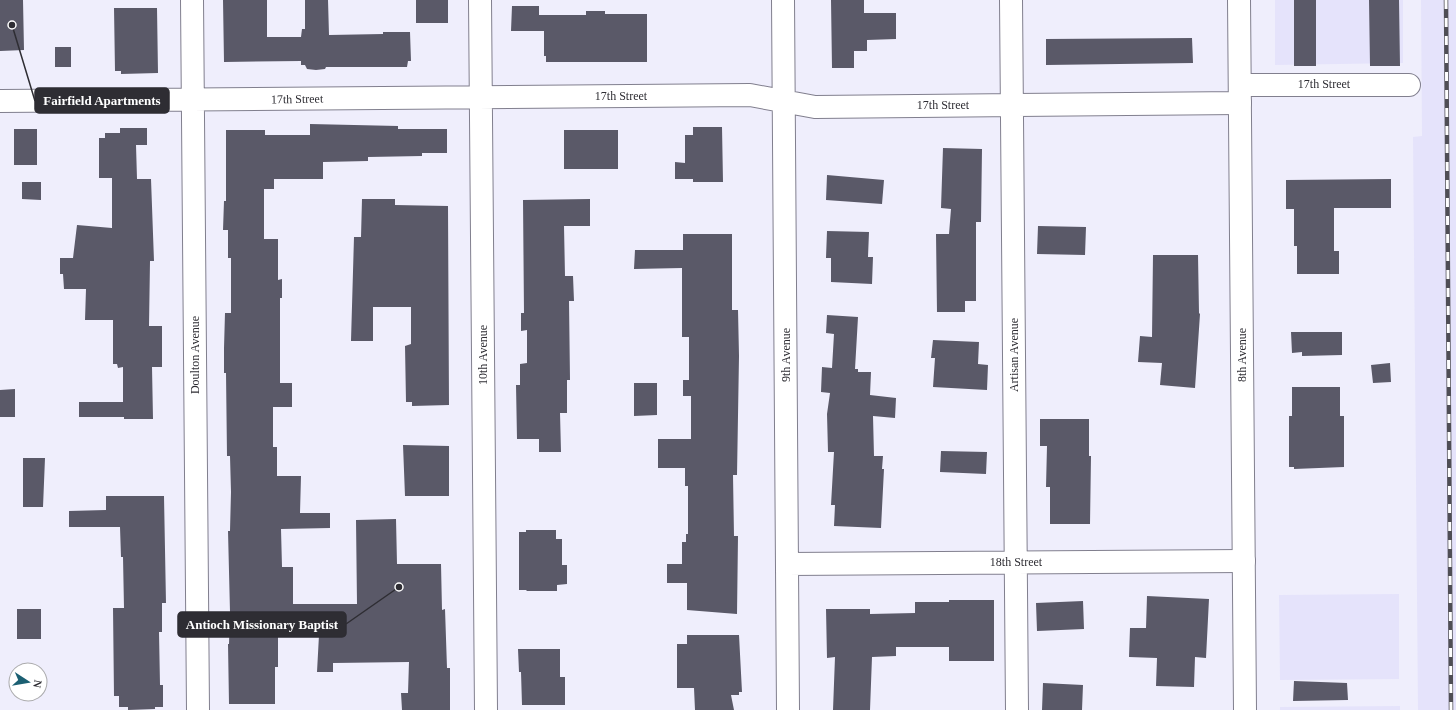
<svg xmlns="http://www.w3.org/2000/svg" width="1456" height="710" font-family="'Times New Roman',serif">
<rect width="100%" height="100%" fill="#efeefc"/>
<path fill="#e5e3fb" d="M 1275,0 L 1403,0 L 1403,63 L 1275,65 Z
M 1421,0 L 1456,0 L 1456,710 L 1418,710 L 1413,137 L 1422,136 Z
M 1399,594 L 1399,679 L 1280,680 L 1279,595 Z
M 1400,706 L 1400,710 L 1280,710 L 1280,707 Z"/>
<path fill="#5a5968" d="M 0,0 L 23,0 L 24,50 L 0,51 Z
M 223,0 L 267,0 L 267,37 L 301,37 L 302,29 L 305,29 L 305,0 L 328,0 L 329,35 L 383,34 L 383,32 L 410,32 L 411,61 L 408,61 L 407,67 L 326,67 L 325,69 L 316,70 L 307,69 L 305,65 L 301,65 L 301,61 L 224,62 Z
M 416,0 L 448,0 L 448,23 L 416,23 Z
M 831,0 L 864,0 L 864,13 L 896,13 L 896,39 L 867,40 L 867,51 L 854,51 L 854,68 L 832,68 Z
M 1294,0 L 1316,0 L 1316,66 L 1294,66 Z
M 1369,0 L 1399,0 L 1400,66 L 1370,66 Z
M 512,6 L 539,6 L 539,15 L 586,15 L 586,11 L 605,11 L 605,14 L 647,14 L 647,62 L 546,62 L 546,56 L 544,56 L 544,31 L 511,31 Z
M 114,8 L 157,8 L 158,73 L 121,74 L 121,71 L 115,71 Z
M 1192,38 L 1193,63 L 1046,65 L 1046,39 Z
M 55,47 L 71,47 L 71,67 L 55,67 Z
M 310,124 L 398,126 L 398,129 L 447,129 L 447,153 L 422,153 L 422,156 L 368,157 L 368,161 L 323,162 L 323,179 L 274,179 L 274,189 L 264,189 L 264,239 L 278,239 L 278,280 L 282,279 L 282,298 L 280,298 L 280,383 L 292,383 L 292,407 L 273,407 L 273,447 L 277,447 L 277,476 L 301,476 L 300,513 L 330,513 L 330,528 L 281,529 L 282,567 L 293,567 L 293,604 L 357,604 L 356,520 L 396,519 L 397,564 L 441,564 L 442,610 L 445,609 L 447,668 L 450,668 L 450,710 L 402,710 L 401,693 L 408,693 L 409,662 L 333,663 L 333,672 L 317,672 L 319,635 L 278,635 L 278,667 L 275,667 L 275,704 L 229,704 L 228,644 L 229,644 L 230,612 L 228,531 L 230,531 L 231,492 L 230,456 L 227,456 L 226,373 L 224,373 L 224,348 L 225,313 L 231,313 L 231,258 L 228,258 L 228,230 L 223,230 L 224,201 L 226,201 L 226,130 L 265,130 L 265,135 L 310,135 Z
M 693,127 L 722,127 L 723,182 L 693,182 L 693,179 L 675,179 L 675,162 L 685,163 L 685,135 L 693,135 Z
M 120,128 L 147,128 L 147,145 L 136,145 L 137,179 L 151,179 L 154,261 L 150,261 L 149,326 L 162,326 L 162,367 L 152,367 L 153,419 L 124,419 L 124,417 L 79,417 L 79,402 L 123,402 L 123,367 L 118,368 L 117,364 L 113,364 L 113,320 L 85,320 L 86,289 L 64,289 L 63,274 L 60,274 L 60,258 L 73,258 L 77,225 L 112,228 L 112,178 L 99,178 L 99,138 L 105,138 L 105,133 L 120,133 Z
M 14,129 L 37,129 L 37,165 L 14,165 Z
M 564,130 L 618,130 L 618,169 L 564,169 Z
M 943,148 L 982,149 L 981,222 L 976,222 L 976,301 L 965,301 L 965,312 L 937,312 L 936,234 L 949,234 L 951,209 L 941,208 Z
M 827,175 L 884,180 L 882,204 L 826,200 Z
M 1391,179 L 1391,208 L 1334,208 L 1334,251 L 1339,251 L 1339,274 L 1297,274 L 1297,246 L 1294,246 L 1294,209 L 1286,209 L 1286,180 Z
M 22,182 L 41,182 L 41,200 L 22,199 Z
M 362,199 L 395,199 L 395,205 L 448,206 L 449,405 L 412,406 L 412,402 L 406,402 L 405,346 L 411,344 L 411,307 L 373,307 L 373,341 L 351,341 L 354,237 L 361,237 Z
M 590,199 L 590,226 L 564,226 L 565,276 L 573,276 L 574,301 L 569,301 L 570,380 L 567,380 L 567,413 L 560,413 L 561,452 L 539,452 L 539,439 L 517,439 L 516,385 L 520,385 L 520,364 L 527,363 L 527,330 L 521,331 L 521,313 L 524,313 L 523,200 Z
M 1038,226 L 1086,227 L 1085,255 L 1037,254 Z
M 827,231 L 869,232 L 868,257 L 873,257 L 872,284 L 831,282 L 831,258 L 826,258 Z
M 683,234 L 732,234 L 732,310 L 738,310 L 739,356 L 737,475 L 733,475 L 734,536 L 738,536 L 737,614 L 687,610 L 687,583 L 667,583 L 667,564 L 682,564 L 682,542 L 686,542 L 686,534 L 688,534 L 688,486 L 685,486 L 685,468 L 658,468 L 658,439 L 691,439 L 691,396 L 683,396 L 683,380 L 689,380 L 689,337 L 682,337 L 682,268 L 634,269 L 635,250 L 683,250 Z
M 1153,255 L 1198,255 L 1199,313 L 1200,314 L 1195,388 L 1160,385 L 1162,363 L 1138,362 L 1140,336 L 1152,337 Z
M 827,315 L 858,317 L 855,369 L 858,369 L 858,372 L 871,372 L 870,395 L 896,398 L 895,418 L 873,416 L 874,456 L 883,456 L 882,469 L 884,469 L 881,528 L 834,526 L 835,505 L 831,505 L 834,452 L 828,452 L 827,414 L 830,393 L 821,392 L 822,367 L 832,368 L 834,334 L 826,333 Z
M 1291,332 L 1342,332 L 1342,355 L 1302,356 L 1302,352 L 1292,353 Z
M 933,340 L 979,342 L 978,364 L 988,365 L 987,390 L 933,387 L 935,358 L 931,358 Z
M 1390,363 L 1391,382 L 1373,383 L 1371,365 Z
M 634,383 L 657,383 L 657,415 L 634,416 Z
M 1292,387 L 1340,387 L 1340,416 L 1344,416 L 1344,467 L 1294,469 L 1294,467 L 1289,467 L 1289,416 L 1292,416 Z
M 15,389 L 15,417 L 0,417 L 0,390 Z
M 1040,419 L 1089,419 L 1089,456 L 1091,456 L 1090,524 L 1050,524 L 1050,487 L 1046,487 L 1047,446 L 1040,446 Z
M 403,445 L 449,446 L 449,496 L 405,496 Z
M 941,451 L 987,452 L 986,474 L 940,472 Z
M 23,458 L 45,458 L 43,507 L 23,507 Z
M 106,496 L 164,496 L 166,603 L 162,603 L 162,632 L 159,632 L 160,685 L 163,685 L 163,707 L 155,707 L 155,709 L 128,710 L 128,707 L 119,707 L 119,696 L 114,696 L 113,608 L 124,608 L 123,557 L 121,557 L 120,527 L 69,527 L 69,511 L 106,510 Z
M 526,530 L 556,530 L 556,539 L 562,539 L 562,565 L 567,565 L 567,584 L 557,585 L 557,591 L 526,591 L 527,590 L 519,590 L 519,532 L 526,532 Z
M 1147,596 L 1209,599 L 1206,658 L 1195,657 L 1194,687 L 1156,686 L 1157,658 L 1129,657 L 1130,628 L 1146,628 Z
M 949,600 L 994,600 L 994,661 L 949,661 L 949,647 L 896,647 L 896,656 L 872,657 L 870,710 L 833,710 L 835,657 L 827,658 L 826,609 L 870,609 L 870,614 L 915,613 L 915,602 L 949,602 Z
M 1083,601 L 1084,629 L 1037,631 L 1036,603 Z
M 17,609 L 41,609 L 41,639 L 17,639 Z
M 687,635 L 739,635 L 742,692 L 739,692 L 739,695 L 731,695 L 734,710 L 695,710 L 694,688 L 677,688 L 677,644 L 687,644 Z
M 518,649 L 560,649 L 560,677 L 565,677 L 565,705 L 522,705 L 521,672 L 519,672 Z
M 1294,681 L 1347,683 L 1348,700 L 1293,701 Z
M 1043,683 L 1083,685 L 1082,710 L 1042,710 Z"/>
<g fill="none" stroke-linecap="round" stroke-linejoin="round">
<defs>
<path id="minor" d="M 192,0 L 198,710
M 480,0 L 486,710
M 783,0 L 788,710
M 1011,0 L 1017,710
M 1240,85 L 1409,85
M 0,101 L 750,95 L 815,107 L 1240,103
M 787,564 L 1244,561"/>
<path id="major" d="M 1239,0 L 1245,710"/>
</defs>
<use href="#minor" stroke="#817f8e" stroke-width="24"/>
<use href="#major" stroke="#817f8e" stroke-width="24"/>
<use href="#minor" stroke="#fff" stroke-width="22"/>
<use href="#major" stroke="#fff" stroke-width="22"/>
<defs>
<path id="rail" d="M 1446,0 L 1451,710"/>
</defs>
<use href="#rail" stroke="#4f4e55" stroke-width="4.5"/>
<use href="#rail" stroke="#fff" stroke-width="3" stroke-dasharray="9" stroke-linecap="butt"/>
</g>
<g text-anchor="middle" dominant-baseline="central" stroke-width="4" stroke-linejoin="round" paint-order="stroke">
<g font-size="12" fill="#2e2d33" stroke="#fff">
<text x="1324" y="84">17th Street</text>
<text x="621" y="96">17th Street</text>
<text transform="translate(297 99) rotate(-1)">17th Street</text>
<text x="943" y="105">17th Street</text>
<text transform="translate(195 355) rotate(-90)">Doulton Avenue</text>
<text transform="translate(483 355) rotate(-90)">10th Avenue</text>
<text transform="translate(786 355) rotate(-90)">9th Avenue</text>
<text transform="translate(1014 355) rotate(-90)">Artisan Avenue</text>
<text transform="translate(1242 355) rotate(-90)">8th Avenue</text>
<text x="1016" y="562">18th Street</text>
</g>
</g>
<path fill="none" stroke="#2e2d33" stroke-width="1.5" d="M12 25L35 101M399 587L346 624"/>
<g fill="#2e2d33" stroke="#fff" stroke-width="1.5">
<circle cx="12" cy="25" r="4"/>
<circle cx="399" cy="587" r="4"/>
</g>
<g fill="#2e2d33" stroke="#2e2d33" stroke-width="1.5">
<rect x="35" y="88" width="134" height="25" rx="4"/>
<rect x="178" y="612" width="168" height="25" rx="4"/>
</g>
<g font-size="13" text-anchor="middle" font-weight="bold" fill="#fff">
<text x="102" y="105">Fairfield Apartments</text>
<text x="262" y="629">Antioch Missionary Baptist</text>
</g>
<g transform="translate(28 682) rotate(102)"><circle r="19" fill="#ffffff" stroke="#ababad"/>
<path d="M0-3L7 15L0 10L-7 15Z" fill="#1b5f72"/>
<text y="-6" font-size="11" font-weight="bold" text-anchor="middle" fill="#2e2d33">N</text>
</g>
</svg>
